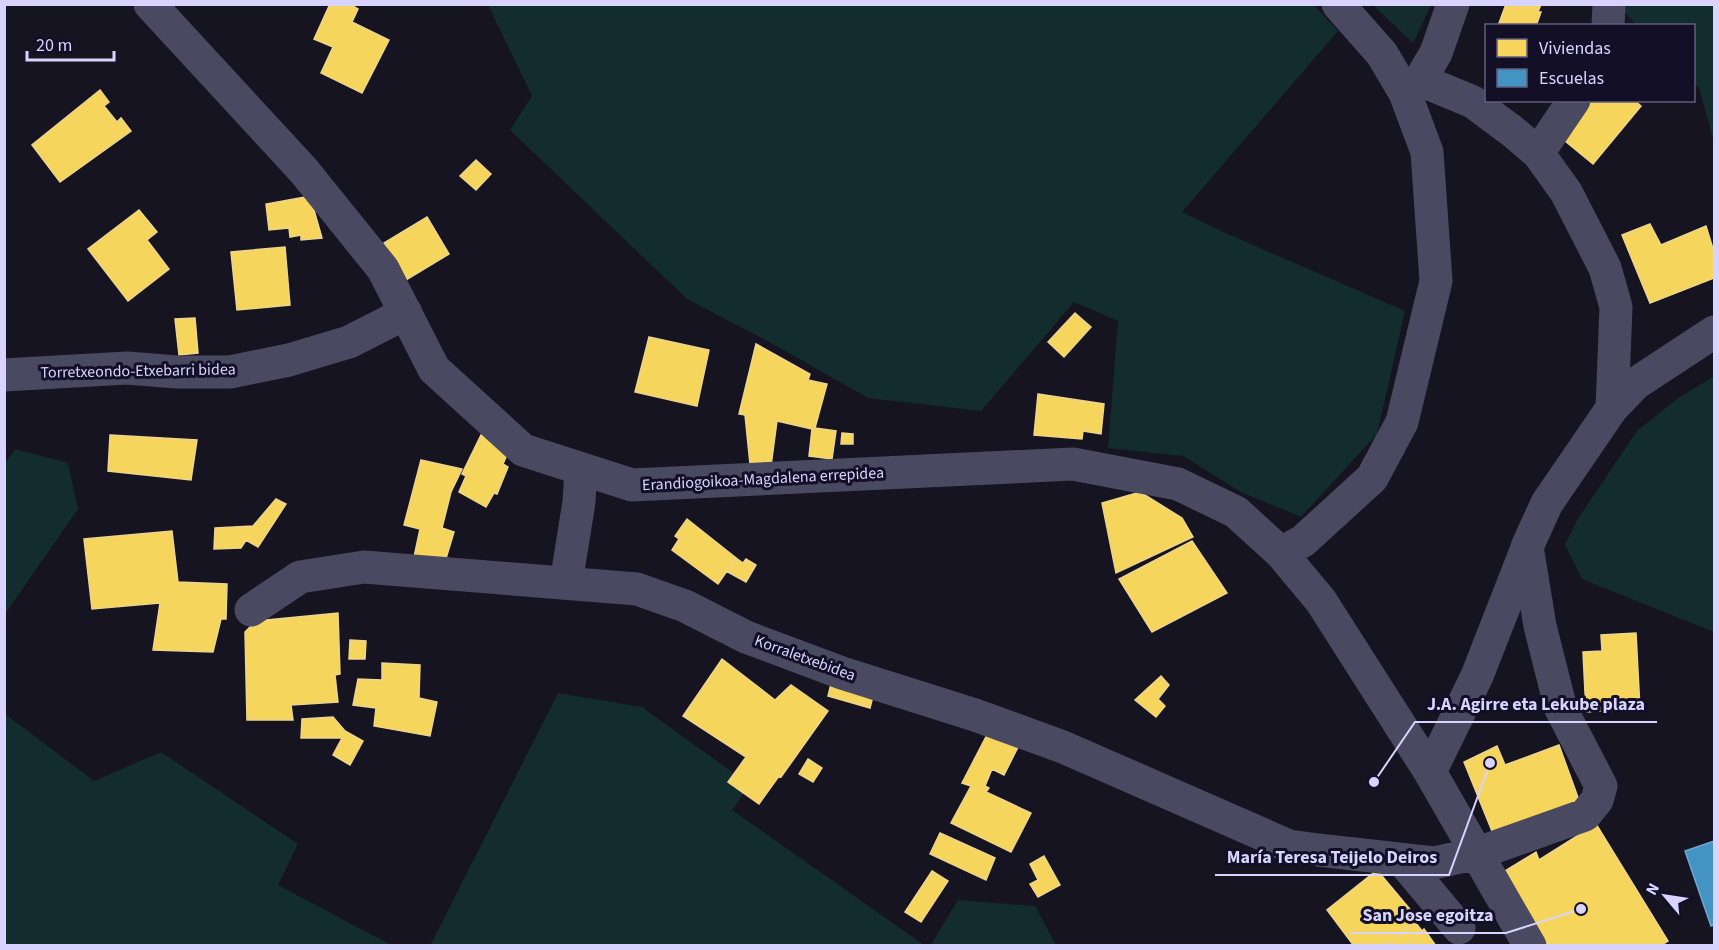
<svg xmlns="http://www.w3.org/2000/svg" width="1719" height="950" font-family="'Source Sans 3',sans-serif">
<rect width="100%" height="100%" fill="#161421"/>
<path fill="#132c2d" d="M 488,5 L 1314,5 L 1338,31 L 1182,212 L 1228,234 L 1405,311 L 1377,434 L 1301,517 L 1241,492 L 1183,456 L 1108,448 L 1118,321 L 1074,302 L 981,411 L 868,398 L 773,344 L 687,299 L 510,130 L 532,96 Z
M 1373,5 L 1431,5 L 1413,43 Z
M 1623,5 L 1714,5 L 1714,142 L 1699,88 L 1694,83 L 1694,26 L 1637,25 L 1624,12 Z
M 1714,376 L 1714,632 L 1582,579 L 1565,545 L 1577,520 L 1637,431 L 1677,399 Z
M 15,449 L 68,463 L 78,509 L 5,614 L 5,464 Z
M 558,693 L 642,707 L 750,785 L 732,810 L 924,945 L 430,946 Z
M 4,713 L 94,781 L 161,752 L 298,844 L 278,885 L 391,945 L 5,945 Z
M 958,900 L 1035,906 L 1056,945 L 931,945 Z"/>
<path fill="#f6d55c" stroke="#edd58d" stroke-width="1.5" d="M 330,4 L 350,4 L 358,9 L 352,22 L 389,40 L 362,93 L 321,73 L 333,47 L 314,39 Z
M 1506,4 L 1541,4 L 1538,12 L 1541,12 L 1536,26 L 1498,26 Z
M 100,90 L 109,102 L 104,106 L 117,122 L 121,118 L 131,131 L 60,182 L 32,145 Z
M 1580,100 L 1634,100 L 1641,106 L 1593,164 L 1554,132 Z
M 476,160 L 491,174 L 476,190 L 460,176 Z
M 310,196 L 322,238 L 301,240 L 301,235 L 290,237 L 289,228 L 269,230 L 266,204 Z
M 139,210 L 157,232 L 147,240 L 169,269 L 128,301 L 88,249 Z
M 427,217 L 449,254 L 406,280 L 384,243 Z
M 1650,224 L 1661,245 L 1706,226 L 1714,252 L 1714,278 L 1650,303 L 1622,235 Z
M 285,247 L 290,305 L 237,310 L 231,252 Z
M 1075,313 L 1091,327 L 1064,357 L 1048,342 Z
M 195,318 L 198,353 L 179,355 L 175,319 Z
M 649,337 L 709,350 L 697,406 L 635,392 Z
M 756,344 L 810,374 L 808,380 L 827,384 L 815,428 L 836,431 L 832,459 L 809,456 L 812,429 L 777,421 L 771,466 L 750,464 L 745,415 L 739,414 Z
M 1038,394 L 1104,404 L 1101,434 L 1083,431 L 1082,439 L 1034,435 Z
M 842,433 L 853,434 L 853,444 L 841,444 Z
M 110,435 L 197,440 L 191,480 L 108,471 Z
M 481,435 L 509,450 L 503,464 L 508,467 L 497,494 L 494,493 L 486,507 L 459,492 L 466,476 L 462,474 Z
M 421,460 L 462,469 L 451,492 L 442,528 L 454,532 L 444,565 L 414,557 L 420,529 L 404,525 Z
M 1140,492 L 1182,518 L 1193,537 L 1116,573 L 1102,503 Z
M 276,499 L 286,504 L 258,547 L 246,540 L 241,548 L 214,549 L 215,528 L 253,526 Z
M 687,519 L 736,558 L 718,584 L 672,550 L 679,539 L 675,536 Z
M 172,531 L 178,582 L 227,584 L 226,619 L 221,619 L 213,652 L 153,650 L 160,603 L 92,609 L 84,539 Z
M 1192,541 L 1227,593 L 1152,632 L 1119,579 Z
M 736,558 L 743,563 L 746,559 L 756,565 L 746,582 L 726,571 Z
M 338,613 L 340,674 L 335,675 L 338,702 L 291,705 L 293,720 L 247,720 L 245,632 L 256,621 Z
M 1636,633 L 1640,709 L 1586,712 L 1583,652 L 1602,651 L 1601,635 Z
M 350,640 L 366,641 L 365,659 L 349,659 Z
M 722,659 L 775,700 L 791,685 L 828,711 L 781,777 L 779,776 L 759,804 L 728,782 L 746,757 L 683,716 Z
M 382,663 L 420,665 L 419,698 L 437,702 L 430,736 L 374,726 L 376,708 L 353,705 L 358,679 L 382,680 Z
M 1161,676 L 1169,685 L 1158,699 L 1165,706 L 1156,717 L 1135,700 Z
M 832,680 L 874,692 L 870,708 L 828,696 Z
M 333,717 L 345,731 L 363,741 L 350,765 L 333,755 L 342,738 L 301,738 L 302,719 Z
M 989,731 L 1019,745 L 1004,775 L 992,769 L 985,786 L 989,788 L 986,792 L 1031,813 L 1011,852 L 951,823 L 971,786 L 962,783 Z
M 1559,745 L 1580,803 L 1494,836 L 1464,762 L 1497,746 L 1505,765 Z
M 808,759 L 822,768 L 813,782 L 799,774 Z
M 1596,824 L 1668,941 L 1660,946 L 1535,946 L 1495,877 L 1536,852 L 1539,860 Z
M 940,833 L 995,858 L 986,880 L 930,854 Z
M 1044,856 L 1060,885 L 1038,897 L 1030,884 L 1038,880 L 1030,864 Z
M 1377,870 L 1418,919 L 1384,946 L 1354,946 L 1327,910 Z
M 932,871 L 948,881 L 921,922 L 905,912 Z
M 1415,922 L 1422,931 L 1404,946 L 1384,946 Z
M 1424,929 L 1436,946 L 1404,946 L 1422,931 Z"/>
<path fill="#4393c3" stroke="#70a6d5" stroke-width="1.5" d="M 1714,841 L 1714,925 L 1711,926 L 1685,851 Z"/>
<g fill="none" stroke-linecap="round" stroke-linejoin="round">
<path stroke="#4a4962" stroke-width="33" d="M 150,4 L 304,171 L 383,269 L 434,369 L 523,450 L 632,485 L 1073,464 L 1178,484 L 1236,512 L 1281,553 L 1321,601 L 1430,772 L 1530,946
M 1608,26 L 1609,4
M 1420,80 L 1473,102 L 1512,131 L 1538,153 L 1566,192 L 1605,268 L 1616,307 L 1612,408
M 1405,93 L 1420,80 L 1436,53 L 1453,4
M 1538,153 L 1574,100
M 4,375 L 127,368 L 177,372 L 230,372 L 289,360 L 349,342 L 406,313
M 1281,553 L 1303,541 L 1372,478 L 1402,422 L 1436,281 L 1427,152 L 1405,93 L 1382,54 L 1338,4
M 566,583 L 579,502 L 581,469
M 251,610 L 300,577 L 364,567 L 637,589 L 685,606 L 746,637 L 842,673 L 975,715 L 1063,747 L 1289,846 L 1318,850 L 1434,863 L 1478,853 L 1585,815 L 1597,800 L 1601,786 L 1561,709 L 1540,626 L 1527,547 L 1547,503 L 1612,408 L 1635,384 L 1714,332
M 1430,772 L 1477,676 L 1527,548
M 1402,860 L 1459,928"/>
</g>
<g text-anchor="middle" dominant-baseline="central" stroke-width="6" stroke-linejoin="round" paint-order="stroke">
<g font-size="16" fill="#d9d4ff" stroke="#130f26">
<text transform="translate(138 371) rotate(-1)">Torretxeondo-Etxebarri bidea</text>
<text transform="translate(763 479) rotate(-3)">Erandiogoikoa-Magdalena errepidea</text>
<text transform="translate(805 658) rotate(20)">Korraletxebidea</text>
</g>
</g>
<path fill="none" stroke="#d9d4ff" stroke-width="2" d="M1374 782L1415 722H1657M1490 763L1449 875H1215M1581 909L1506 933H1350"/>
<g fill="#d9d4ff" stroke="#130f26" stroke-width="2">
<circle cx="1374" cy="782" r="6"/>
<circle cx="1490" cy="763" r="6"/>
<circle cx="1581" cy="909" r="6"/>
</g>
<g font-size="18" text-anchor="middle" font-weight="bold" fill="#d9d4ff" stroke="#130f26" stroke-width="6" stroke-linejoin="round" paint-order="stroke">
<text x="1536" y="710">J.A. Agirre eta Lekube plaza</text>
<text x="1332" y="863">María Teresa Teijelo Deiros</text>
<text x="1428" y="921">San Jose egoitza</text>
</g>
<rect width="1719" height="950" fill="none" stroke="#d9d4ff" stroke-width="12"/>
<rect x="1485" y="24" width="210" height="78" fill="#130f26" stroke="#625e7d" stroke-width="1.5"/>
<rect x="1497" y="39" width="30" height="18" fill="#f6d55c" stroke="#625e7d" stroke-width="1.5"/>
<text x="1539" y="54" font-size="18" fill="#d9d4ff">Viviendas</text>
<rect x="1497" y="69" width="30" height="18" fill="#4393c3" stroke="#625e7d" stroke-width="1.5"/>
<text x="1539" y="84" font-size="18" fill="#d9d4ff">Escuelas</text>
<g transform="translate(1665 896) rotate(299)" stroke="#130f26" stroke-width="4.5" paint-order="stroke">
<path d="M0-4.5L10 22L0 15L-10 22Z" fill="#d9d4ff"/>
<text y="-9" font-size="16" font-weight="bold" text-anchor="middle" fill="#d9d4ff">N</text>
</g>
<path d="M27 51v9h87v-9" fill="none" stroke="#d9d4ff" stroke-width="3"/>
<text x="36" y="51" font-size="18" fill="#d9d4ff" stroke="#130f26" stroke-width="4.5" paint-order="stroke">20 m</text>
</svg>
